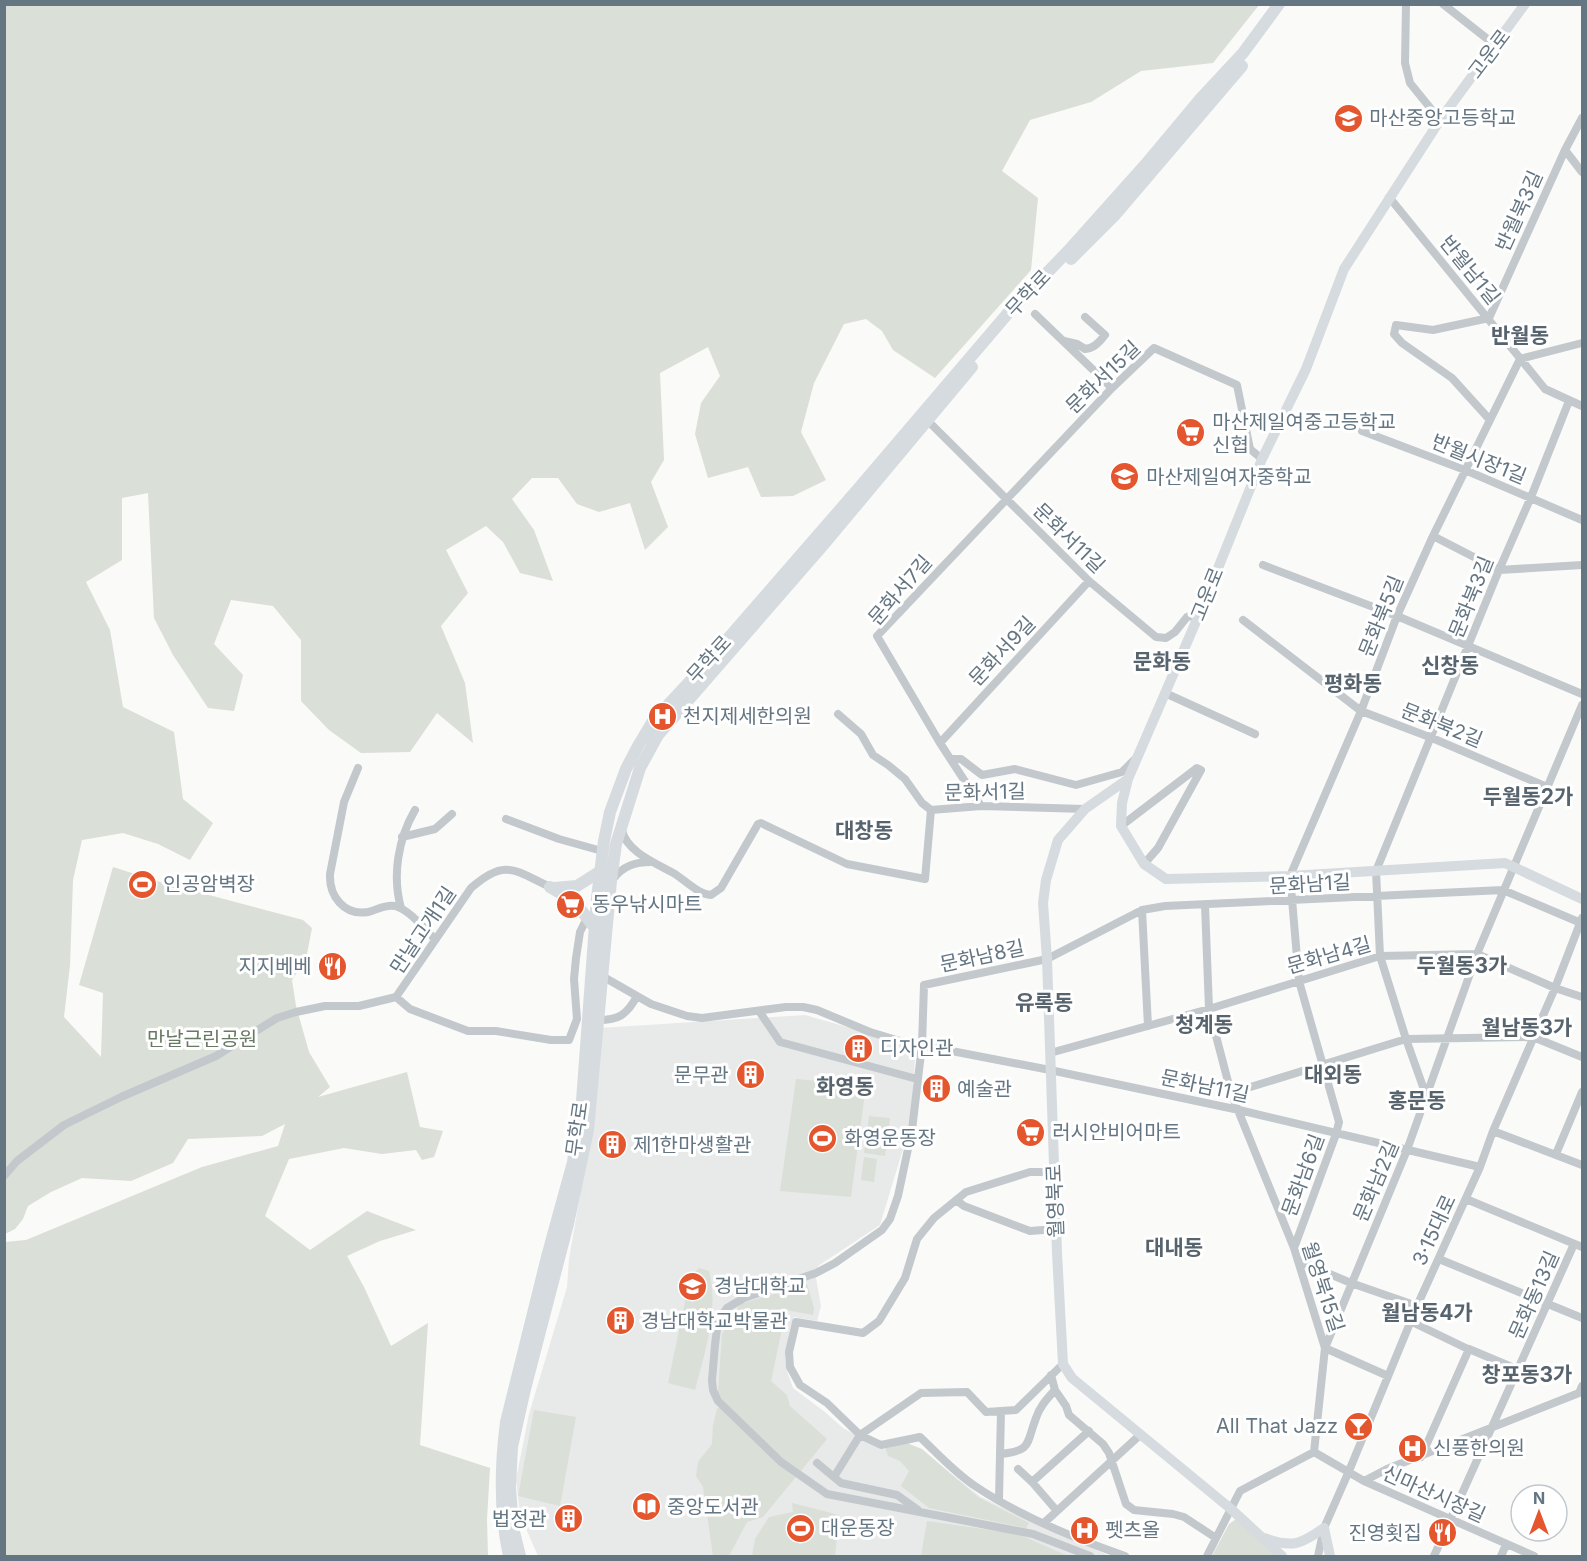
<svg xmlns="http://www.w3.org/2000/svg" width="1587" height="1561" font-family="Inter,'Noto Sans KR',sans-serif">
<rect width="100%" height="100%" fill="#fafaf8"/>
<path fill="#e8e9e9" d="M 805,1015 L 916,1047 L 910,1126 L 880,1225 L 818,1266 L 816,1278 L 821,1306 L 817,1321 L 794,1317 L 790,1327 L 785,1360 L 788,1374 L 793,1388 L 825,1412 L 843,1428 L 881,1449 L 917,1448 L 981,1497 L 1042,1527 L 1110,1556 L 538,1556 L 520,1515 L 516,1479 L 529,1414 L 567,1287 L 569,1259 L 590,1138 L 600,1028 Z"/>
<path fill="#dadfd7" d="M 5,5 L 1259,5 L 1213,63 L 1141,71 L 1091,102 L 1030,120 L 1002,171 L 1038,198 L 1031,270 L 935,378 L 893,350 L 882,331 L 866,319 L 844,324 L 814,383 L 801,432 L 826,480 L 793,496 L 761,497 L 748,467 L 708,478 L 695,434 L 701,403 L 720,376 L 708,347 L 660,373 L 664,460 L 651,482 L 668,527 L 645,550 L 630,503 L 599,512 L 577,504 L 558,478 L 532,478 L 512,499 L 534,530 L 553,581 L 520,573 L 503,542 L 486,526 L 446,550 L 468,593 L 441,626 L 465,683 L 473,743 L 437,713 L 410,752 L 361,753 L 329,730 L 301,701 L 301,640 L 273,606 L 231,600 L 214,644 L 243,675 L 234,711 L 208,708 L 173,655 L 154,618 L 148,493 L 122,498 L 122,560 L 86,582 L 110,630 L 123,707 L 174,732 L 183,799 L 213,823 L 190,860 L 158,844 L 123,833 L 82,840 L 73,880 L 70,965 L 64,1017 L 101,1057 L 103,993 L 79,985 L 113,867 L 160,882 L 303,920 L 312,928 L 306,959 L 292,980 L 296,1006 L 309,1052 L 330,1087 L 318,1097 L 407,1072 L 420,1127 L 443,1131 L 434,1157 L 422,1160 L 416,1150 L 382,1154 L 344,1148 L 289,1159 L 265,1216 L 310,1250 L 367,1211 L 416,1230 L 380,1241 L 347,1256 L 364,1287 L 391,1346 L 428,1323 L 420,1445 L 490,1468 L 487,1519 L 488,1556 L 5,1556 L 5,1242 L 26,1240 L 202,1167 L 278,1146 L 285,1124 L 262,1136 L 188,1139 L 173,1163 L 131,1181 L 82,1178 L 51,1192 L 28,1206 L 23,1219 L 15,1229 L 5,1234 Z
M 796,1079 L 866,1085 L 851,1197 L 780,1191 Z
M 869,1116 L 890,1118 L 885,1156 L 864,1153 Z
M 864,1157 L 877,1159 L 874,1182 L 861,1180 Z
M 699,1268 L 709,1271 C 719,1310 705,1352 695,1390 L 668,1383 L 690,1278 Z
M 807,1284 L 814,1308 L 813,1315 L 786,1310 L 771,1381 L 787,1395 L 790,1406 L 827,1439 L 763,1517 L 747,1522 L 729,1556 L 713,1556 L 703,1487 L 696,1476 L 698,1462 L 712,1444 L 713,1425 L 717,1409 L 724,1403 L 718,1392 L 722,1334 L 740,1304 Z
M 534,1410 L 576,1417 L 560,1506 L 518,1496 Z
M 907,1443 L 922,1449 L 978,1497 L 1029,1523 L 1026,1528 L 929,1508 L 901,1486 L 909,1471 L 900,1461 L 888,1456 L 885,1447 Z
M 792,1503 L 839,1515 L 835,1556 L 752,1556 L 755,1539 L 769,1517 L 793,1512 Z
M 1236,1519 L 1278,1556 L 1212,1556 L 1229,1524 Z
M 927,1521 L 1018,1534 L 1068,1556 L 921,1556 Z"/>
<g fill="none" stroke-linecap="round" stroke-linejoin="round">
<path stroke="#c3c8cc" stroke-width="8" d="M 1406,4 L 1405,63 L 1410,83 L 1440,120
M 1443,4 L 1495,45
M 1565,150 L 1582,172
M 1389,197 L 1545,389 L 1582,406
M 1035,314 L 1112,388
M 1064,341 L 1077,344 L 1085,349 C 1095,348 1099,342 1105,335 L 1085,317
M 1490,420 L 1452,378 L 1402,343 L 1394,334 L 1396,325 L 1433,330 L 1489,318 L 1565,150 L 1582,118
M 928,421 L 1089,581 L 1156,637 L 1166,638 L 1175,632 L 1187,617 L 1199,615
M 1362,431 L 1465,470 L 1582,520
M 1433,536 L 1499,570 L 1582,565
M 1263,565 L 1397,616 L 1582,694
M 1243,620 L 1361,711 L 1432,738 L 1547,787
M 1165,693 L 1255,734
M 838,714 L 861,734 L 873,755 L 888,765 L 905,779 L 922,803 L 931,810
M 940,743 L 1089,581
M 951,759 L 961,759 L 982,775 L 1015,769 L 1076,785 L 1122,772 L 1135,759
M 358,768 L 344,802 L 330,874 C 329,896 344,916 368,912 C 377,910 385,904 395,906 C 410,910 424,929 435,939
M 981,806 L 940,743 L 877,636 L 1112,388 L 1154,348 L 1237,385 L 1250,449 L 1262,459
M 931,810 L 981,806 L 1085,809
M 506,819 L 559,839 L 602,851
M 1121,826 L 1197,768 L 1201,770 L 1158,848 L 1144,864
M 622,830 C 626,852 658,864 675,874 C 686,881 698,894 711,895 L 721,888 L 758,824 L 761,823 L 847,864 L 925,879 L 931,810
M 402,837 L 435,829 L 452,814
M 613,879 C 623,866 635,862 651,862
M 1205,905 L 1209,1009 L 1231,1093 L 1294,1248 L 1325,1348 L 1314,1452
M 401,908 C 392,876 398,839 415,810
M 1142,910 L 1148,1026
M 602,976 L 651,1004 L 687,1016 L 702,1018 L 786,1007 L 803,1007 L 817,1010 L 870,1032 L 900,1041 L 1050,1070 L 1239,1110 L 1480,1167
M 396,997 L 410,1009 L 468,1031 L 496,1031 L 551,1040 L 569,1040 L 577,1019 L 574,979 L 576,958 L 580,932 L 588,916
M 759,1011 L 780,1042 L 917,1079
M 595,1020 C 618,1021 627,1015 637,996
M 1050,1053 L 1209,1009 L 1380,956 L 1477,954 L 1555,988 L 1582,997
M 1231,1093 L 1406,1039 L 1533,1037 L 1582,1057
M 1427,1098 L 1406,1039 L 1380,956 L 1376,871 L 1499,570 L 1531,497 L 1569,401
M 1493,1131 L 1582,1165
M 1556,1154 L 1582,1092
M 1054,1172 L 1030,1172 L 966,1192 L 934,1218 L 917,1239 L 905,1278 L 879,1321 L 863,1333 L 796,1322 L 789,1352 L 790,1367 L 800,1385 L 827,1403 L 860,1435 L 881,1445 L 920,1437 C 937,1453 955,1473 975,1486 C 1018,1515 1076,1539 1125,1556
M 4,1176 L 17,1161 L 64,1125 L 121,1097 L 216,1056 L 277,1018 L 296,1012 L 325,1006 L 359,1006 L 396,997 L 471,888 C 505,858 514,870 550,887
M 1466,1199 L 1582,1247
M 956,1200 L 964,1206 L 1030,1231 L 1056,1229
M 1294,1248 L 1336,1134 L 1339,1122 L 1299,981 L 1290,876 L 1361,711 L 1397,616 L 1433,536 L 1520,359 L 1582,343
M 1439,1259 L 1582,1318
M 1299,1261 L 1351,1283 L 1417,1306
M 1410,1321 L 1470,1350
M 1051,1375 L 1055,1390 L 1066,1406 L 1069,1415 L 1103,1444 L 1109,1453 L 1126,1504 L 1134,1510 L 1173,1514 L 1184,1517 L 1216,1538
M 1388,1376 L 1325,1348 L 1407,1150 L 1477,954 L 1582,705
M 1314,1452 L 1364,1481 L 1534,1556
M 1000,1454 C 1032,1451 1026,1444 1036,1418 C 1040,1406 1047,1399 1055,1390
M 1421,1457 L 1469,1349 L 1519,1370
M 817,1463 L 841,1483 L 897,1495 L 918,1510
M 1018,1469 L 1032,1482
M 834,1477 L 860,1435 L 921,1393 L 967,1392 L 986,1412 L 1016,1410 L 1063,1364
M 1364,1481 L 1387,1469 L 1579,1393 L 1582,1386
M 999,1499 L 1001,1411
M 1057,1511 L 1032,1482 L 1089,1431
M 1045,1522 L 1141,1434
M 1090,1556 L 1033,1534 L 827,1494 L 781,1462 L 718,1401 L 713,1390 L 712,1380 L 715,1345 L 718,1321 L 727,1308 L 744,1298 L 816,1273 L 835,1263 L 882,1230 L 890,1219 L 898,1196 L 912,1130 L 922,1045 L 924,985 L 1047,959 L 1142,910 L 1165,906 L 1503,890 L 1581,923
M 1207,1556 L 1240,1491 L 1314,1452
M 1318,1556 L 1324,1528 L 1349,1471 L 1417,1306 L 1480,1167 L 1493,1131 L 1555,988 L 1582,918
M 1434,1556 L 1574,1244
M 1501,1556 L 1506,1545"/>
<path stroke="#d6dbdf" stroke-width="10" d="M 1525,4 L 1440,120 L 1344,269 L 1306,369 L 1262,459 L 1204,603 L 1128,779 L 1122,803 L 1121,826 L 1144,864 L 1166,879 L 1290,876 L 1505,863 L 1582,899
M 1128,779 L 1085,809 L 1058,840 L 1046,880 L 1043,903 L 1047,959 L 1057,1253 L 1063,1364 L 1072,1378 L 1231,1509 L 1282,1556
M 1264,1538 C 1292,1548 1300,1545 1324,1528 L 1330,1556"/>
<path stroke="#d6dbdf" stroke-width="12" d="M 1071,259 L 1114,216 L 1242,66
M 550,887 L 574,901 L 595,928
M 554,888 L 577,886 L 599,872
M 509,1556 C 499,1511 500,1468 506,1422 L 548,1253 L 573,1162 L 582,1101 L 597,898 L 604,841 L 610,812 L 626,769 L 638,746 L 653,721 L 705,665 L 858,489 L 1009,312 L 1069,250 L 1145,165 L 1201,98 L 1243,53 L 1279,4
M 520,1556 L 513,1528 L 510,1487 L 512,1447 L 525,1389 L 568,1224 L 588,1130 L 611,881 L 616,844 L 640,768 L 658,735 L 824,544 L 972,367"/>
</g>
<defs>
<symbol id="school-disc" viewBox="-11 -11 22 22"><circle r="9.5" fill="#e4572e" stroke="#fff"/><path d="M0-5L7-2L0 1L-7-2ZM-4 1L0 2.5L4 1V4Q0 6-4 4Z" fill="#fff"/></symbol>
<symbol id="supermarket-disc" viewBox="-11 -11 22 22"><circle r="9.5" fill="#e4572e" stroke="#fff"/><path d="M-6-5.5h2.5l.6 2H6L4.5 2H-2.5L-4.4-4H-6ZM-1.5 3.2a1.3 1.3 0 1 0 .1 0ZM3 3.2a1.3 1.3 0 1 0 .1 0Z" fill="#fff"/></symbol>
<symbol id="hospital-disc" viewBox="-11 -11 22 22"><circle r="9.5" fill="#e4572e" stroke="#fff"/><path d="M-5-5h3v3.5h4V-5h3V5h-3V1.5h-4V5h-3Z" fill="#fff"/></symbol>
<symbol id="stadium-disc" viewBox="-11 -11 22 22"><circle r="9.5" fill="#e4572e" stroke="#fff"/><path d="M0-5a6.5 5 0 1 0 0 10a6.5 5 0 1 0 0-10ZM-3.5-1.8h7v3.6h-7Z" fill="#fff"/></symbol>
<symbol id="restaurant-disc" viewBox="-11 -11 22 22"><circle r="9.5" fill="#e4572e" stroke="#fff"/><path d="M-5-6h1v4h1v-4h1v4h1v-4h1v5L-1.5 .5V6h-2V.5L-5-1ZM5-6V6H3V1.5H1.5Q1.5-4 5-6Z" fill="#fff"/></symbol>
<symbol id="building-disc" viewBox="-11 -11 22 22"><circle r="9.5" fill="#e4572e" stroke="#fff"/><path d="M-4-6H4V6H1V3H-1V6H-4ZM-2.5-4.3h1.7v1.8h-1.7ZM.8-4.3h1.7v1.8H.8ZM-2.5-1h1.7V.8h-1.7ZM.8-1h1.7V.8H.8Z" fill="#fff"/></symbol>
<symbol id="university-disc" viewBox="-11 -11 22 22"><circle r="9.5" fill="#e4572e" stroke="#fff"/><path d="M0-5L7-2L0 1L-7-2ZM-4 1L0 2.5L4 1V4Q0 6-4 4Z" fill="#fff"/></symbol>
<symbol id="bar-disc" viewBox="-11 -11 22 22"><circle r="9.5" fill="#e4572e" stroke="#fff"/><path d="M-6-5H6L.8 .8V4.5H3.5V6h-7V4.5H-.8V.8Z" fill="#fff"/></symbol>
<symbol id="library-disc" viewBox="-11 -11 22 22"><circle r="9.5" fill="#e4572e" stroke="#fff"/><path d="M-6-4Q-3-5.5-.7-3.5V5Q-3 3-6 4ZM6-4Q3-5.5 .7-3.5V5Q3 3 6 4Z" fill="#fff"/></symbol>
</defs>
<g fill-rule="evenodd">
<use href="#school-disc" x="1332" y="102" width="33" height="33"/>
<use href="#supermarket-disc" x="1174" y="416" width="33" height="33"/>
<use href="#school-disc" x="1108" y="460" width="33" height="33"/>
<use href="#hospital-disc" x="646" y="700" width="33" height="33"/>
<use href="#stadium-disc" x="126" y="868" width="33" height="33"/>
<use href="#supermarket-disc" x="554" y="888" width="33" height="33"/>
<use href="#restaurant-disc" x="316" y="950" width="33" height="33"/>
<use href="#building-disc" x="842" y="1032" width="33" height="33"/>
<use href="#building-disc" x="734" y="1058" width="33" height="33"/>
<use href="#building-disc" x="920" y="1072" width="33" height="33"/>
<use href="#supermarket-disc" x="1014" y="1116" width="33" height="33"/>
<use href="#stadium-disc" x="806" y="1122" width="33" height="33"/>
<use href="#building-disc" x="596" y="1128" width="33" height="33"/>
<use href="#university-disc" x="676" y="1270" width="33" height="33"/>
<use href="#building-disc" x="604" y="1304" width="33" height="33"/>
<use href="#bar-disc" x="1342" y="1410" width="33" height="33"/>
<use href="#hospital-disc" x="1396" y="1432" width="33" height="33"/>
<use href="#library-disc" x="630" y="1490" width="33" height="33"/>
<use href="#building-disc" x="552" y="1502" width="33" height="33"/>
<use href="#stadium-disc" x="784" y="1512" width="33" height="33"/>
<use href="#hospital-disc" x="1068" y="1514" width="33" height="33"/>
<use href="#restaurant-disc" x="1426" y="1516" width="33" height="33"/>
</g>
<g text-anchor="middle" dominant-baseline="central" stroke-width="6" stroke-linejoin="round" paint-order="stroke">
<g font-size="20" fill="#657683" stroke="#fff">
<text transform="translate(1489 54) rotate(-53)">고운로</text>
<text transform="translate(1519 211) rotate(-66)">반월북3길</text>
<text transform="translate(1470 270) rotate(51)">반월남1길</text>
<text transform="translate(1028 293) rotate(-47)">무학로</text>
<text transform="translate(1103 377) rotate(-44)">문화서15길</text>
<text transform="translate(1479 459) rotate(22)">반월시장1길</text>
<text transform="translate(1069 538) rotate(44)">문화서11길</text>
<text transform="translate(900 590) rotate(-49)">문화서7길</text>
<text transform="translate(1207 594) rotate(-68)">고운로</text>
<text transform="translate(1471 597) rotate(-68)">문화북3길</text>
<text transform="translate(1381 616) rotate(-68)">문화북5길</text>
<text transform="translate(1002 651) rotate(-47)">문화서9길</text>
<text transform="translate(709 659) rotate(-48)">무학로</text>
<text transform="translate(1442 725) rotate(22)">문화북2길</text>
<text transform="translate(985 792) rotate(-1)">문화서1길</text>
<text transform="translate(1310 884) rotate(-3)">문화남1길</text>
<text transform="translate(423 930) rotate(-56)">만날고개1길</text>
<text transform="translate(1329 955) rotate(-16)">문화남4길</text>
<text transform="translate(982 956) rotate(-12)">문화남8길</text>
<text transform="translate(1205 1086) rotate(12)">문화남11길</text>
<text transform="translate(577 1129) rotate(-82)">무학로</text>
<text transform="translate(1303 1175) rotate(-70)">문화남6길</text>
<text transform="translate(1376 1181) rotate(-67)">문화남2길</text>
<text transform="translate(1055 1201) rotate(-92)">월영북로</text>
<text transform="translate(1434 1230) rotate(-65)">3·15대로</text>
<text transform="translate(1323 1287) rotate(72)">월영북15길</text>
<text transform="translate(1534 1295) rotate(-66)">문화동13길</text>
<text transform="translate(1434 1494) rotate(24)">신마산시장길</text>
</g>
<g font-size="20" fill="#657683" stroke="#fff" text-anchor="start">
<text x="1369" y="118">마산중앙고등학교</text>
<text x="1212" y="422">마산제일여중고등학교<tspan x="1212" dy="23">신협</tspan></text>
<text x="1146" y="477">마산제일여자중학교</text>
<text x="683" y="716">천지제세한의원</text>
<text x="163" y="884">인공암벽장</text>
<text x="592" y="904">동우낚시마트</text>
<text x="312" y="966" text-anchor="end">지지베베</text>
<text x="880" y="1048">디자인관</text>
<text x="729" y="1075" text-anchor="end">문무관</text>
<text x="957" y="1089">예술관</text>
<text x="1052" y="1132">러시안비어마트</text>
<text x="844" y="1138">화영운동장</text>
<text x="633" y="1145">제1한마생활관</text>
<text x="714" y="1286">경남대학교</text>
<text x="641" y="1321">경남대학교박물관</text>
<text x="1338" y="1426" text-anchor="end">All That Jazz</text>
<text x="1433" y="1448">신풍한의원</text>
<text x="667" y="1507">중앙도서관</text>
<text x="547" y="1519" text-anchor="end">법정관</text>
<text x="821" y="1528">대운동장</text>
<text x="1105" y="1530">펫츠올</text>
<text x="1422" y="1533" text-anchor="end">진영횟집</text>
</g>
<g font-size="20" fill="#687a64" stroke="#fff">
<text x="202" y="1039">만날근린공원</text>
</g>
<g font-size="21" font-weight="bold" fill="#57646e" stroke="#fff">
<text x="1520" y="335">반월동</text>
<text x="1162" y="661">문화동</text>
<text x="1450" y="665">신창동</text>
<text x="1353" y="683">평화동</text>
<text x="1528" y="796">두월동2가</text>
<text x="864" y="830">대창동</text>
<text x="1462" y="965">두월동3가</text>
<text x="1044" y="1002">유록동</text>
<text x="1204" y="1024">청계동</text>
<text x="1527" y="1027">월남동3가</text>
<text x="1333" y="1074">대외동</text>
<text x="845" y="1086">화영동</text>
<text x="1417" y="1100">홍문동</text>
<text x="1174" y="1247">대내동</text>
<text x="1427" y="1312">월남동4가</text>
<text x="1527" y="1374">창포동3가</text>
</g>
</g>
<rect width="1587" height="1561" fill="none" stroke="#657683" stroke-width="12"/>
<g transform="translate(1539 1513)"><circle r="28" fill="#ffffff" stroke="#c1c8cd" stroke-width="1.5"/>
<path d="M0-4.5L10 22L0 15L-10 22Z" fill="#e4572e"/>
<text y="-9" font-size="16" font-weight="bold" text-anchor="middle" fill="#657683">N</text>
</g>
</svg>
